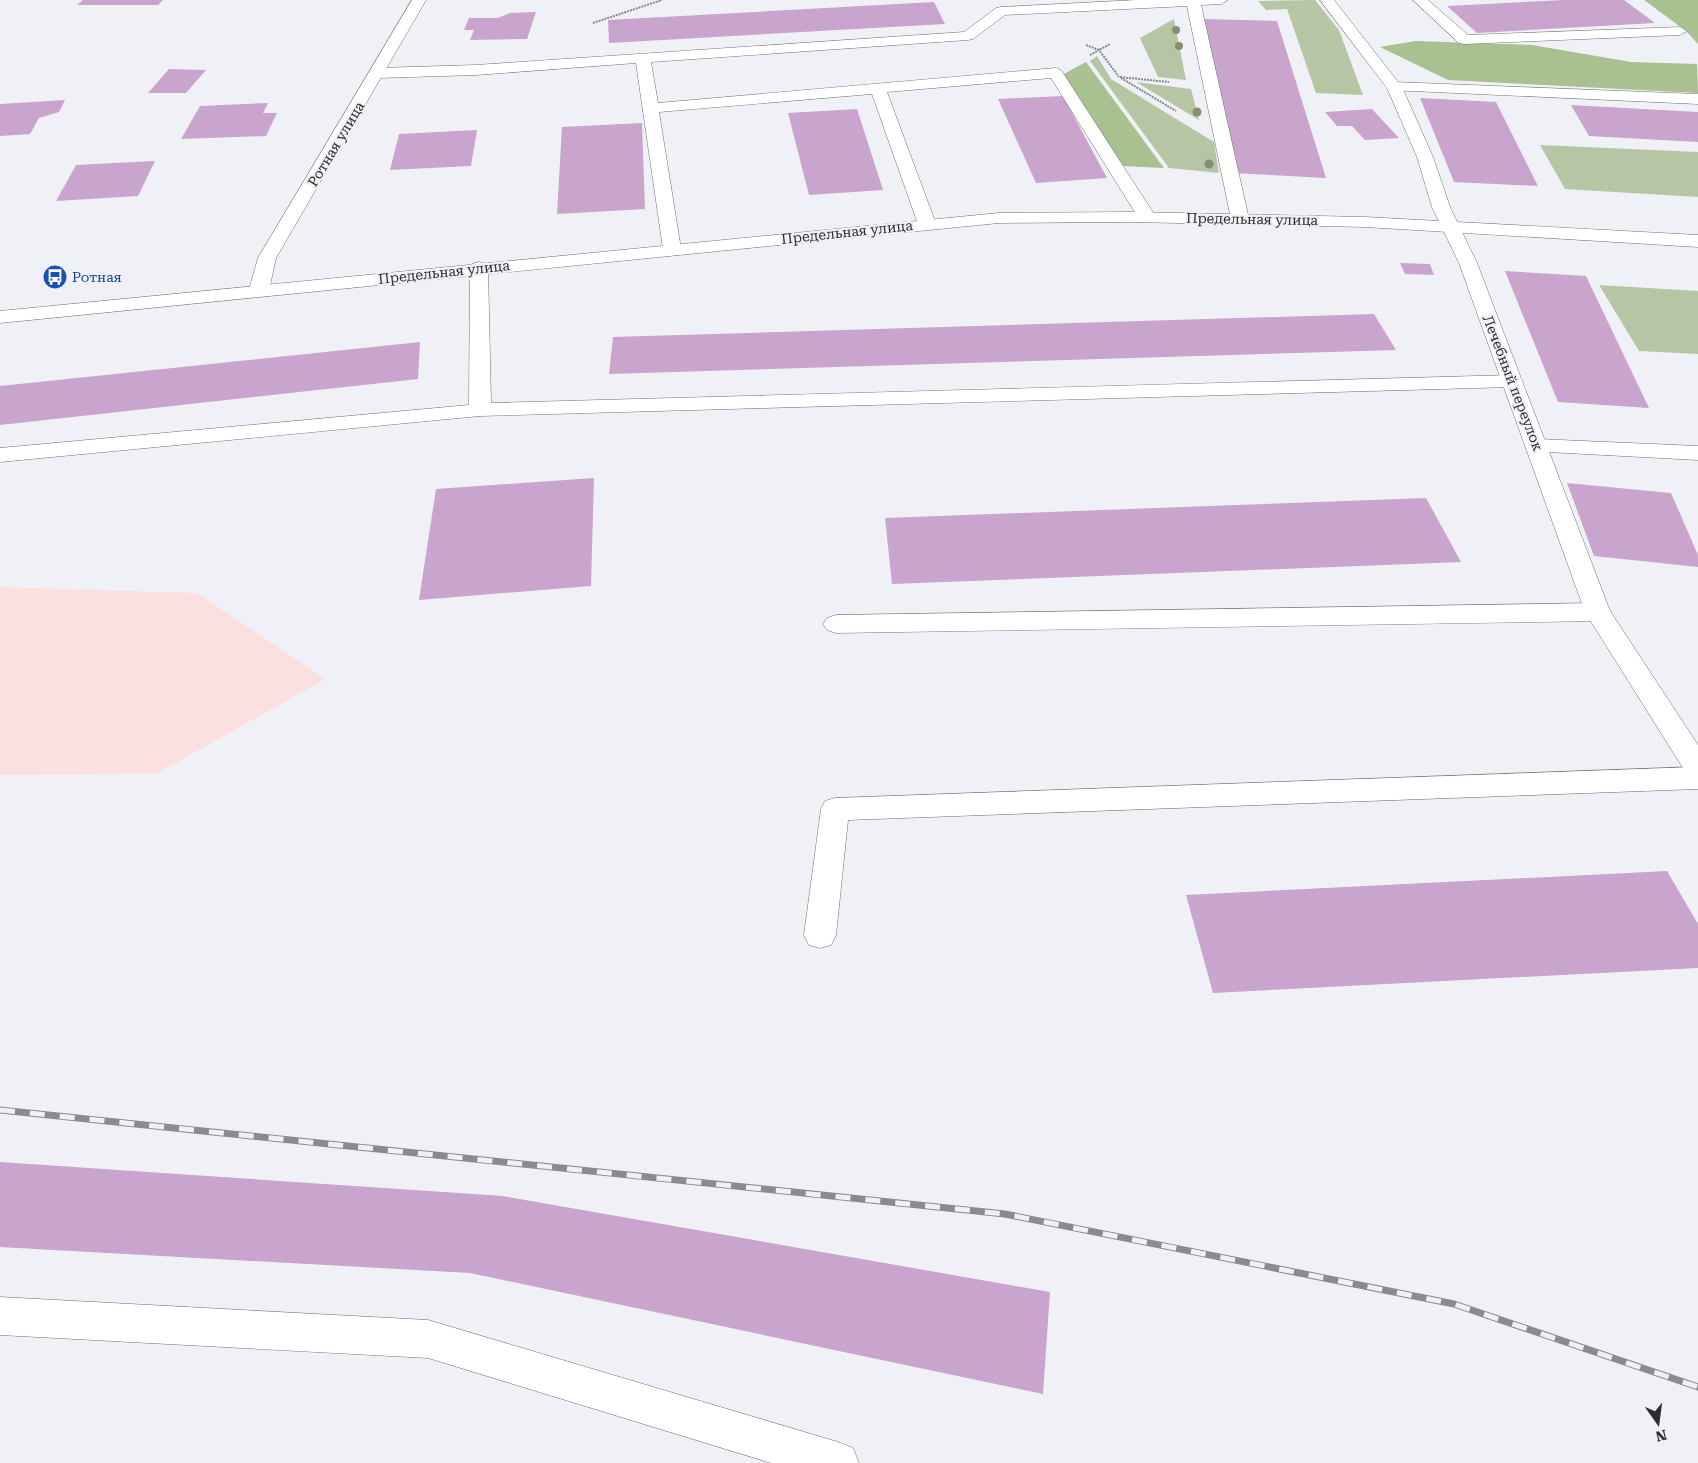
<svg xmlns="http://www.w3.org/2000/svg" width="1698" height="1463" font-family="'Roboto Serif',serif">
<rect width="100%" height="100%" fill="#f0f1f6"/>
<path fill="#fbe0e0" d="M 0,587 L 197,593 L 326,679 L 156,774 L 0,775 Z"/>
<path fill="#b6c6a5" d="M 1315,0 L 1339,30 L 1363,95 L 1316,93 L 1287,9 L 1266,10 L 1258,1 Z
M 1174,19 L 1186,80 L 1158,77 L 1140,38 Z
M 1097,56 L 1111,79 L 1214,142 L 1219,173 L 1169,168 L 1090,61 Z
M 1136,82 L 1191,89 L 1199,120 Z
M 1540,145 L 1698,152 L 1698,197 L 1565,189 Z
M 1599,285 L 1698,291 L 1698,354 L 1639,351 Z"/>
<path fill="#a9c090" d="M 1644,0 L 1698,0 L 1698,44 L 1686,31 Z
M 1416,41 L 1532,45 L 1631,62 L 1697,64 L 1698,93 L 1448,80 L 1380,47 Z
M 1086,62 L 1164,168 L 1122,166 L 1062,75 Z"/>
<path fill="#c9a4cd" d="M 83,0 L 163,0 L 158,5 L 77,5 Z
M 1564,0 L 1624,0 L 1655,23 L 1477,33 L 1447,6 Z
M 934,2 L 945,24 L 609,43 L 608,20 Z
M 536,12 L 527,39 L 470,40 L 474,30 L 464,30 L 469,18 L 498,18 L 510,13 Z
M 1203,19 L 1277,21 L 1326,178 L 1233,173 Z
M 169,69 L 206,70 L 186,93 L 148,93 Z
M 1063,96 L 1107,178 L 1036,183 L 998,99 Z
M 1420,98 L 1496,102 L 1538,186 L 1454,182 Z
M 65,100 L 59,112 L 39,118 L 30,134 L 0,136 L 0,104 Z
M 268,103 L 263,113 L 277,113 L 266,136 L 181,139 L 200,106 Z
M 1571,105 L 1698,112 L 1698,142 L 1589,136 Z
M 857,109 L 883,190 L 809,195 L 788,113 Z
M 1372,109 L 1399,138 L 1365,140 L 1352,126 L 1337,126 L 1325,112 Z
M 642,123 L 645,209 L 557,214 L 562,127 Z
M 477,130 L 471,166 L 390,170 L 399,134 Z
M 155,161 L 138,196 L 56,201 L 76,165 Z
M 1400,263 L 1430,264 L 1434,275 L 1405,274 Z
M 1505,271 L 1586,276 L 1649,408 L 1558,402 Z
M 1374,314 L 1396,350 L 609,374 L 613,337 Z
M 420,342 L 418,379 L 0,425 L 0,386 Z
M 594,478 L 591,586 L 419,600 L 436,489 Z
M 1567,483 L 1671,493 L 1698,555 L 1698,567 L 1594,556 Z
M 1426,498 L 1461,562 L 892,584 L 885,518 Z
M 1667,871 L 1698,924 L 1698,968 L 1213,993 L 1186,895 Z
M 0,1162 L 503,1196 L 1050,1292 L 1043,1394 L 470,1273 L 0,1247 Z"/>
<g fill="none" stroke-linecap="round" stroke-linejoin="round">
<defs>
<path id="service" d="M 1137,0 L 1228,0 L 1221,4 L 1201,5 L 1249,219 L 1246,223 L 1234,223 L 1231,219 L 1187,6 L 1005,15 L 973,39 L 968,40 L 651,62 L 658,103 L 1056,68 L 1061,70 L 1156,217 L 1153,221 L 1141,221 L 1138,217 L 1051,78 L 887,92 L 936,224 L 933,228 L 921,228 L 918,224 L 872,94 L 659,112 L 681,249 L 679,253 L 665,253 L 663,249 L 636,63 L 476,75 L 378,78 L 370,73 L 378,68 L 476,65 L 964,32 L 996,8 L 1001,7 Z
M 1413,0 L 1428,0 L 1468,35 L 1680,27 L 1687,31 L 1680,35 L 1464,44 L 1459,43 Z
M 1394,82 L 1698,94 L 1698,104 L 1389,90 L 1386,87 L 1389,84 Z
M 479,262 L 486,264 L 488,268 L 491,403 L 1513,375 L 1520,377 L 1523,381 L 1520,385 L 1513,387 L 480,416 L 0,462 L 0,448 L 469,405 L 470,268 L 472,264 Z
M 1537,439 L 1698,446 L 1698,460 L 1529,451 L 1526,446 L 1529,441 Z
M 1598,603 L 1607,606 L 1611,612 L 1607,618 L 1598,621 L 836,633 L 827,630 L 823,624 L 827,618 L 836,615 Z
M 1698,767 L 1698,789 L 848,820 L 836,935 L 831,945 L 820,948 L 809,945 L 804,935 L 821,809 L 825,801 L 835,798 Z
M 0,1297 L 428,1320 L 838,1442 L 853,1448 L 859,1463 L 771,1463 L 428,1358 L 0,1335 Z"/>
<path id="minor" d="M 412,0 L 426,0 L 276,258 L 269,290 L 266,294 L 252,294 L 249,290 L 258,258 Z
M 1320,0 L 1334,0 L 1402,87 L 1433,157 L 1450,207 L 1477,263 L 1610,611 L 1698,745 L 1698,779 L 1688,776 L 1585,612 L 1459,263 L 1432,207 L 1417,157 L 1387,88 Z"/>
<path id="tertiary" d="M 1131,212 L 1365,217 L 1698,235 L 1698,247 L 1365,227 L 1131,222 L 999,223 L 0,323 L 0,311 L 999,213 Z"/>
</defs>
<use href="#service" stroke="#6e6f73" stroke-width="1"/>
<use href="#minor" stroke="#6e6f73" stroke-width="1"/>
<use href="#tertiary" stroke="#6e6f73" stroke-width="1"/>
<path stroke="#87888c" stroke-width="2" stroke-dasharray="2 1" stroke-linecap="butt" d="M 593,23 L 662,0
M 1086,45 L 1099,50 L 1110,44
M 1090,55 L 1099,50 L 1119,77 L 1169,82
M 1121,78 L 1176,111"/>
<use href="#service" fill="#fff" fill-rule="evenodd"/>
<use href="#minor" fill="#fff" fill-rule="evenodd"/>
<use href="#tertiary" fill="#fff" fill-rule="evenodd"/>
<defs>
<path id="rail" d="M 0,1110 L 1005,1214 L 1454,1304 L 1698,1387"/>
</defs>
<use href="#rail" stroke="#8a8b8f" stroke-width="7"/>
<use href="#rail" stroke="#f0f1f6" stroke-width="5" stroke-dasharray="15" stroke-linecap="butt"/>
</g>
<g fill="#838f74">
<circle cx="1176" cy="30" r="4"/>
<circle cx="1179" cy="46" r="4"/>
<circle cx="1197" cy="112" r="4.5"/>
<circle cx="1209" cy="164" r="4.5"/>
</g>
<defs>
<symbol id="bus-disc" viewBox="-11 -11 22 22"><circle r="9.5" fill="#1a4fb4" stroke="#f0f1f6"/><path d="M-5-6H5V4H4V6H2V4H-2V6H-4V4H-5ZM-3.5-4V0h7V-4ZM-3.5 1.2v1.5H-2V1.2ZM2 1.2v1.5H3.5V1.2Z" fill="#fff"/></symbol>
</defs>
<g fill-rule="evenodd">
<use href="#bus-disc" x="41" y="263" width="28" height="28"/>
</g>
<g text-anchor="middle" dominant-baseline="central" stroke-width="4.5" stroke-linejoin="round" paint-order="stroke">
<g font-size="14" fill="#2b2c2e" stroke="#f0f1f6">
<text transform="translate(336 144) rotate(-59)">Ротная улица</text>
<text transform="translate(1252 219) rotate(1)">Предельная улица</text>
<text transform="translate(847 232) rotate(-6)">Предельная улица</text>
<text transform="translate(444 272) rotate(-6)">Предельная улица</text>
<text transform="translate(1513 383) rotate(69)">Лечебный переулок</text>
</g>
<g font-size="14" fill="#164399" stroke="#f0f1f6" text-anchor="start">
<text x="72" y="277">Ротная</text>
</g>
</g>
<g transform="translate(1658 1423) rotate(166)" stroke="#f0f1f6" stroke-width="4" paint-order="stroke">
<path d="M0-4L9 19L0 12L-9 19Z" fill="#2b2c2e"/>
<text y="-8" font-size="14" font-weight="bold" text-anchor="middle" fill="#2b2c2e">N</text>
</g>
</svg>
